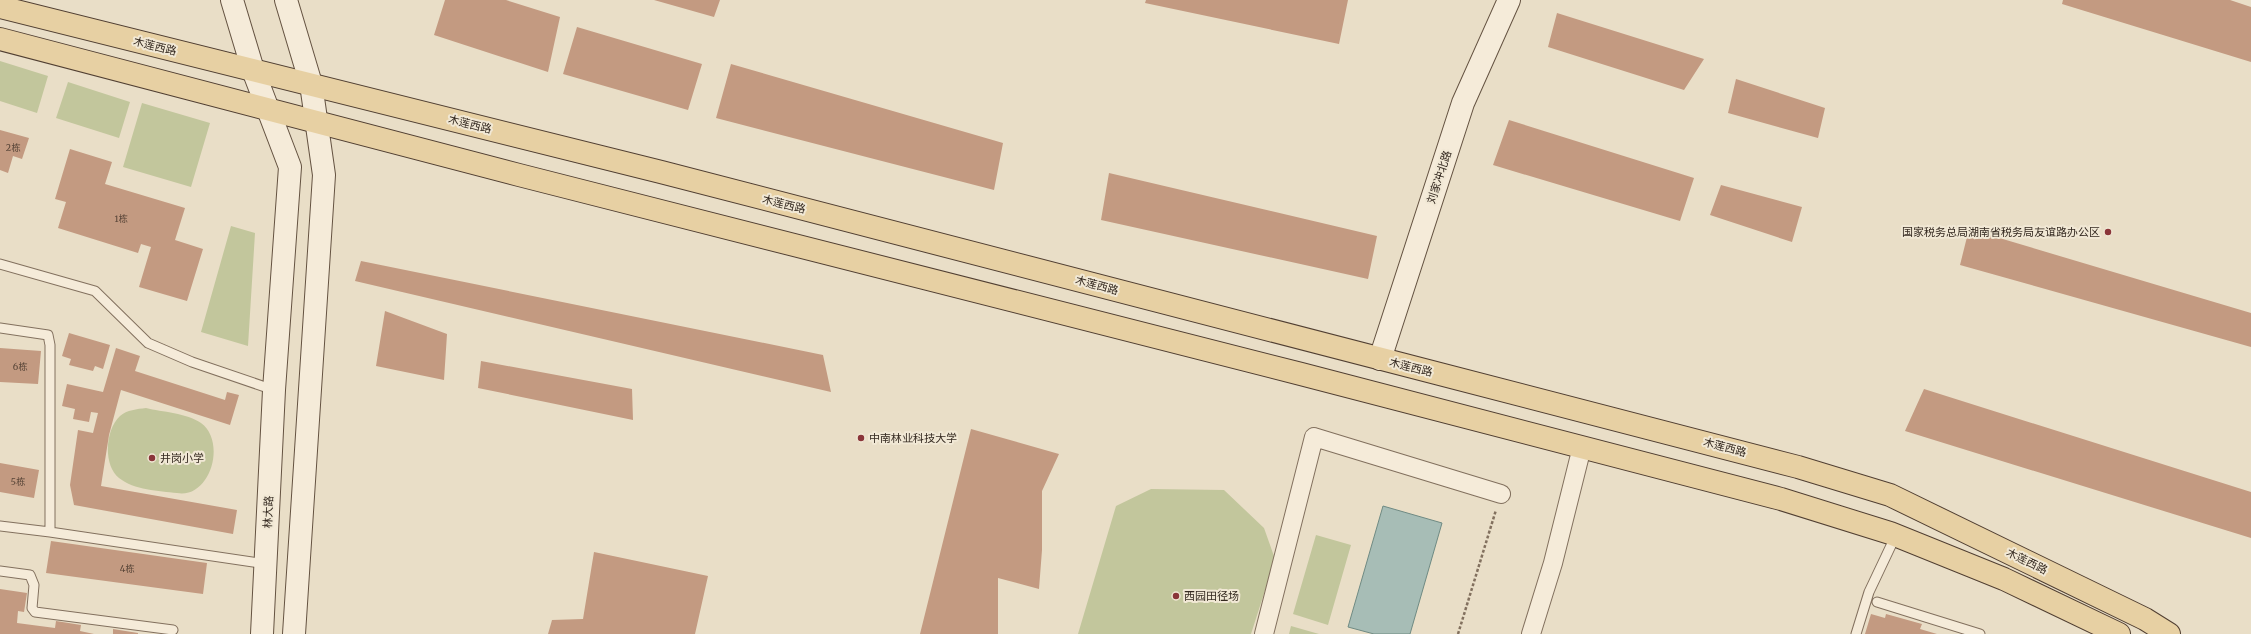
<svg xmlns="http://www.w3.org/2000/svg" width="2251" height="634" font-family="Merriweather,'Noto Sans SC',serif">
<rect width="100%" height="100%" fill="#e9dec7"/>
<path fill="#c2c69c" d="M 0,61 L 48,76 L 37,113 L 0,101 Z
M 68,82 L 130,102 L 119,138 L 56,118 Z
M 142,103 L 210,123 L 191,187 L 123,167 Z
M 231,226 L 255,233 L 248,346 L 201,332 Z
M 146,408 C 162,412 187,413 201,423 C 227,442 210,499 177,493 C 159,491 134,490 119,478 C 103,465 105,430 120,416 C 127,410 137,409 146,408 Z
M 1151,489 L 1224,490 L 1264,528 L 1275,559 L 1251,634 L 1078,634 L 1116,506 Z
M 1316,535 L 1351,545 L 1328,625 L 1293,614 Z
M 1291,626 L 1319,634 L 1289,634 Z"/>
<path fill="#a7bdb6" stroke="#6f8a83" d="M 1383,506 L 1442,523 L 1410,634 L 1374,634 L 1348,627 Z"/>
<path fill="#c39a81" d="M 445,0 L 506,0 L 560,17 L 548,72 L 434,35 Z
M 654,0 L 720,0 L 714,17 Z
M 1146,0 L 1348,0 L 1339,44 L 1145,3 Z
M 2063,0 L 2230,0 L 2251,7 L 2251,62 L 2062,4 Z
M 1557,13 L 1704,59 L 1684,90 L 1548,47 Z
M 577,27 L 702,64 L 688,110 L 563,74 Z
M 731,64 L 1003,143 L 994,190 L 716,118 Z
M 1736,79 L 1825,108 L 1818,138 L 1728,113 Z
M 1509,120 L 1694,178 L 1680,221 L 1493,165 Z
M 0,130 L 29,138 L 22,159 L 13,156 L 8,173 L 0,170 Z
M 70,149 L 112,162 L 105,184 L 185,208 L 175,240 L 203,249 L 187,301 L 139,287 L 151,247 L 141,244 L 138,253 L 58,228 L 66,202 L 55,199 Z
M 1109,173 L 1377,236 L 1368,279 L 1101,220 Z
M 1721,185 L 1802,207 L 1792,242 L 1710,215 Z
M 1969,229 L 2251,313 L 2251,347 L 1960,265 Z
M 361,261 L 823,355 L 831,392 L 355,281 Z
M 385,311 L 447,334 L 444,380 L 376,366 Z
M 69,333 L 110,345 L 103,369 L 95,366 L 93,371 L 69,365 L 71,359 L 62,356 Z
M 0,348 L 41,351 L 38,384 L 0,382 Z
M 116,348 L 140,356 L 135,371 L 225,400 L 227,392 L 239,395 L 230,425 L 121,390 L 109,435 L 101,486 L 237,510 L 233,534 L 74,505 L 70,485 L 78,430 L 93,433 L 98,413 L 91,412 L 89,422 L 73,419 L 75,409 L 62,406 L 67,384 L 103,392 Z
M 481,361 L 632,389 L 633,420 L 478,388 Z
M 1924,389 L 2251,492 L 2251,538 L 1905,431 Z
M 971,429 L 1059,454 L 1042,491 L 1042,550 L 1039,589 L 998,578 L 998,634 L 920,634 Z
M 0,463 L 39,470 L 34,498 L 0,492 Z
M 51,541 L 207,563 L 203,594 L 46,573 Z
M 594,552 L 708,576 L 695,634 L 548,634 L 552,620 L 583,619 Z
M 0,589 L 27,593 L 24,612 L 18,611 L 17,623 L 55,628 L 56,621 L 81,625 L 80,631 L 94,634 L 0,634 Z
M 1871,614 L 1885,618 L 1886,614 L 1922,624 L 1920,629 L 1937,634 L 1865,634 Z
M 113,629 L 138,633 L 138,634 L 113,634 Z"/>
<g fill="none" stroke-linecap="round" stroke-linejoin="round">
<defs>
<path id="service" d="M 0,264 L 95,291 L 148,343 L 192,362 L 274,390
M 0,328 L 48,335 L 50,345 L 50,532 L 266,564
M 0,526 L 50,532
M 0,571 L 30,575 L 34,585 L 32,608 L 35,612 L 173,630
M 1877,602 L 1980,634
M 1856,634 L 1869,592 L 1896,535"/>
<path id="minor" d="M 1264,634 L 1314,437 L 1501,494
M 1531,634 L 1553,563 L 1582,447"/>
<path id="secondary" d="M 232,0 L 253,70 L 290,167 L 274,390 L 262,634
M 286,0 L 311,84 L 324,175 L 294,634
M 1380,359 L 1463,103 L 1509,0"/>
<path id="primary" d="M 0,7 L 661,172 L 1798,467 L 1890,495 L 2145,619 L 2169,634
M 0,39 L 519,175 L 1301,374 L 1781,499 L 1890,533 L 2004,579 L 2119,634"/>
</defs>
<use href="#service" stroke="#82705e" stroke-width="11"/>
<use href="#minor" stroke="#82705e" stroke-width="20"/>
<use href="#secondary" stroke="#645241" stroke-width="24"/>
<use href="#primary" stroke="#513f32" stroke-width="24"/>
<path stroke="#82705e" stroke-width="2.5" stroke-dasharray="3 2" stroke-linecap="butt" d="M 1458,634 L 1496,510"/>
<use href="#service" stroke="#f5ebd9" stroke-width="9"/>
<use href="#minor" stroke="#f5ebd9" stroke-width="18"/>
<use href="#secondary" stroke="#f5ebd9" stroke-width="22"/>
<use href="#primary" stroke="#e7d0a3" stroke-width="22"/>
</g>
<g fill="#8a3539" stroke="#f1e8d5" stroke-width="1.5">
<circle cx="2108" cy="232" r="4"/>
<circle cx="861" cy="438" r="4"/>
<circle cx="152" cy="458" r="4"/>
<circle cx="1176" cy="596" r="4"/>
</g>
<g text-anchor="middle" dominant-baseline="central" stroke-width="4" stroke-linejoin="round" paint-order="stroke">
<g font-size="9" fill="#584538">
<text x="13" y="147">2栋</text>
<text x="121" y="218">1栋</text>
<text x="20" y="366">6栋</text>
<text x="18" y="481">5栋</text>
<text x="127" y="568">4栋</text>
</g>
<g font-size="11" fill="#342920" stroke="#f1e8d5">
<text transform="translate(155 46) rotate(14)">木莲西路</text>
<text transform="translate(470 124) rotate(14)">木莲西路</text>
<text transform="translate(1439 177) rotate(-72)">刘家冲北路</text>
<text transform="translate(784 204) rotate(14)">木莲西路</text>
<text transform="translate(1097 285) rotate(15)">木莲西路</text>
<text transform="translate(1411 367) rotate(14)">木莲西路</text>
<text transform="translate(1725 447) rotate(15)">木莲西路</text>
<text transform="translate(268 512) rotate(-87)">林大路</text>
<text transform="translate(2027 561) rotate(26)">木莲西路</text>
</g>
<g font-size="11" fill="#342920" stroke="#f1e8d5" text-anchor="start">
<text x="2100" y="232" text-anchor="end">国家税务总局湖南省税务局友谊路办公区</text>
<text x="869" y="438">中南林业科技大学</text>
<text x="160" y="458">井岗小学</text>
<text x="1184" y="596">西园田径场</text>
</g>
</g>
</svg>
